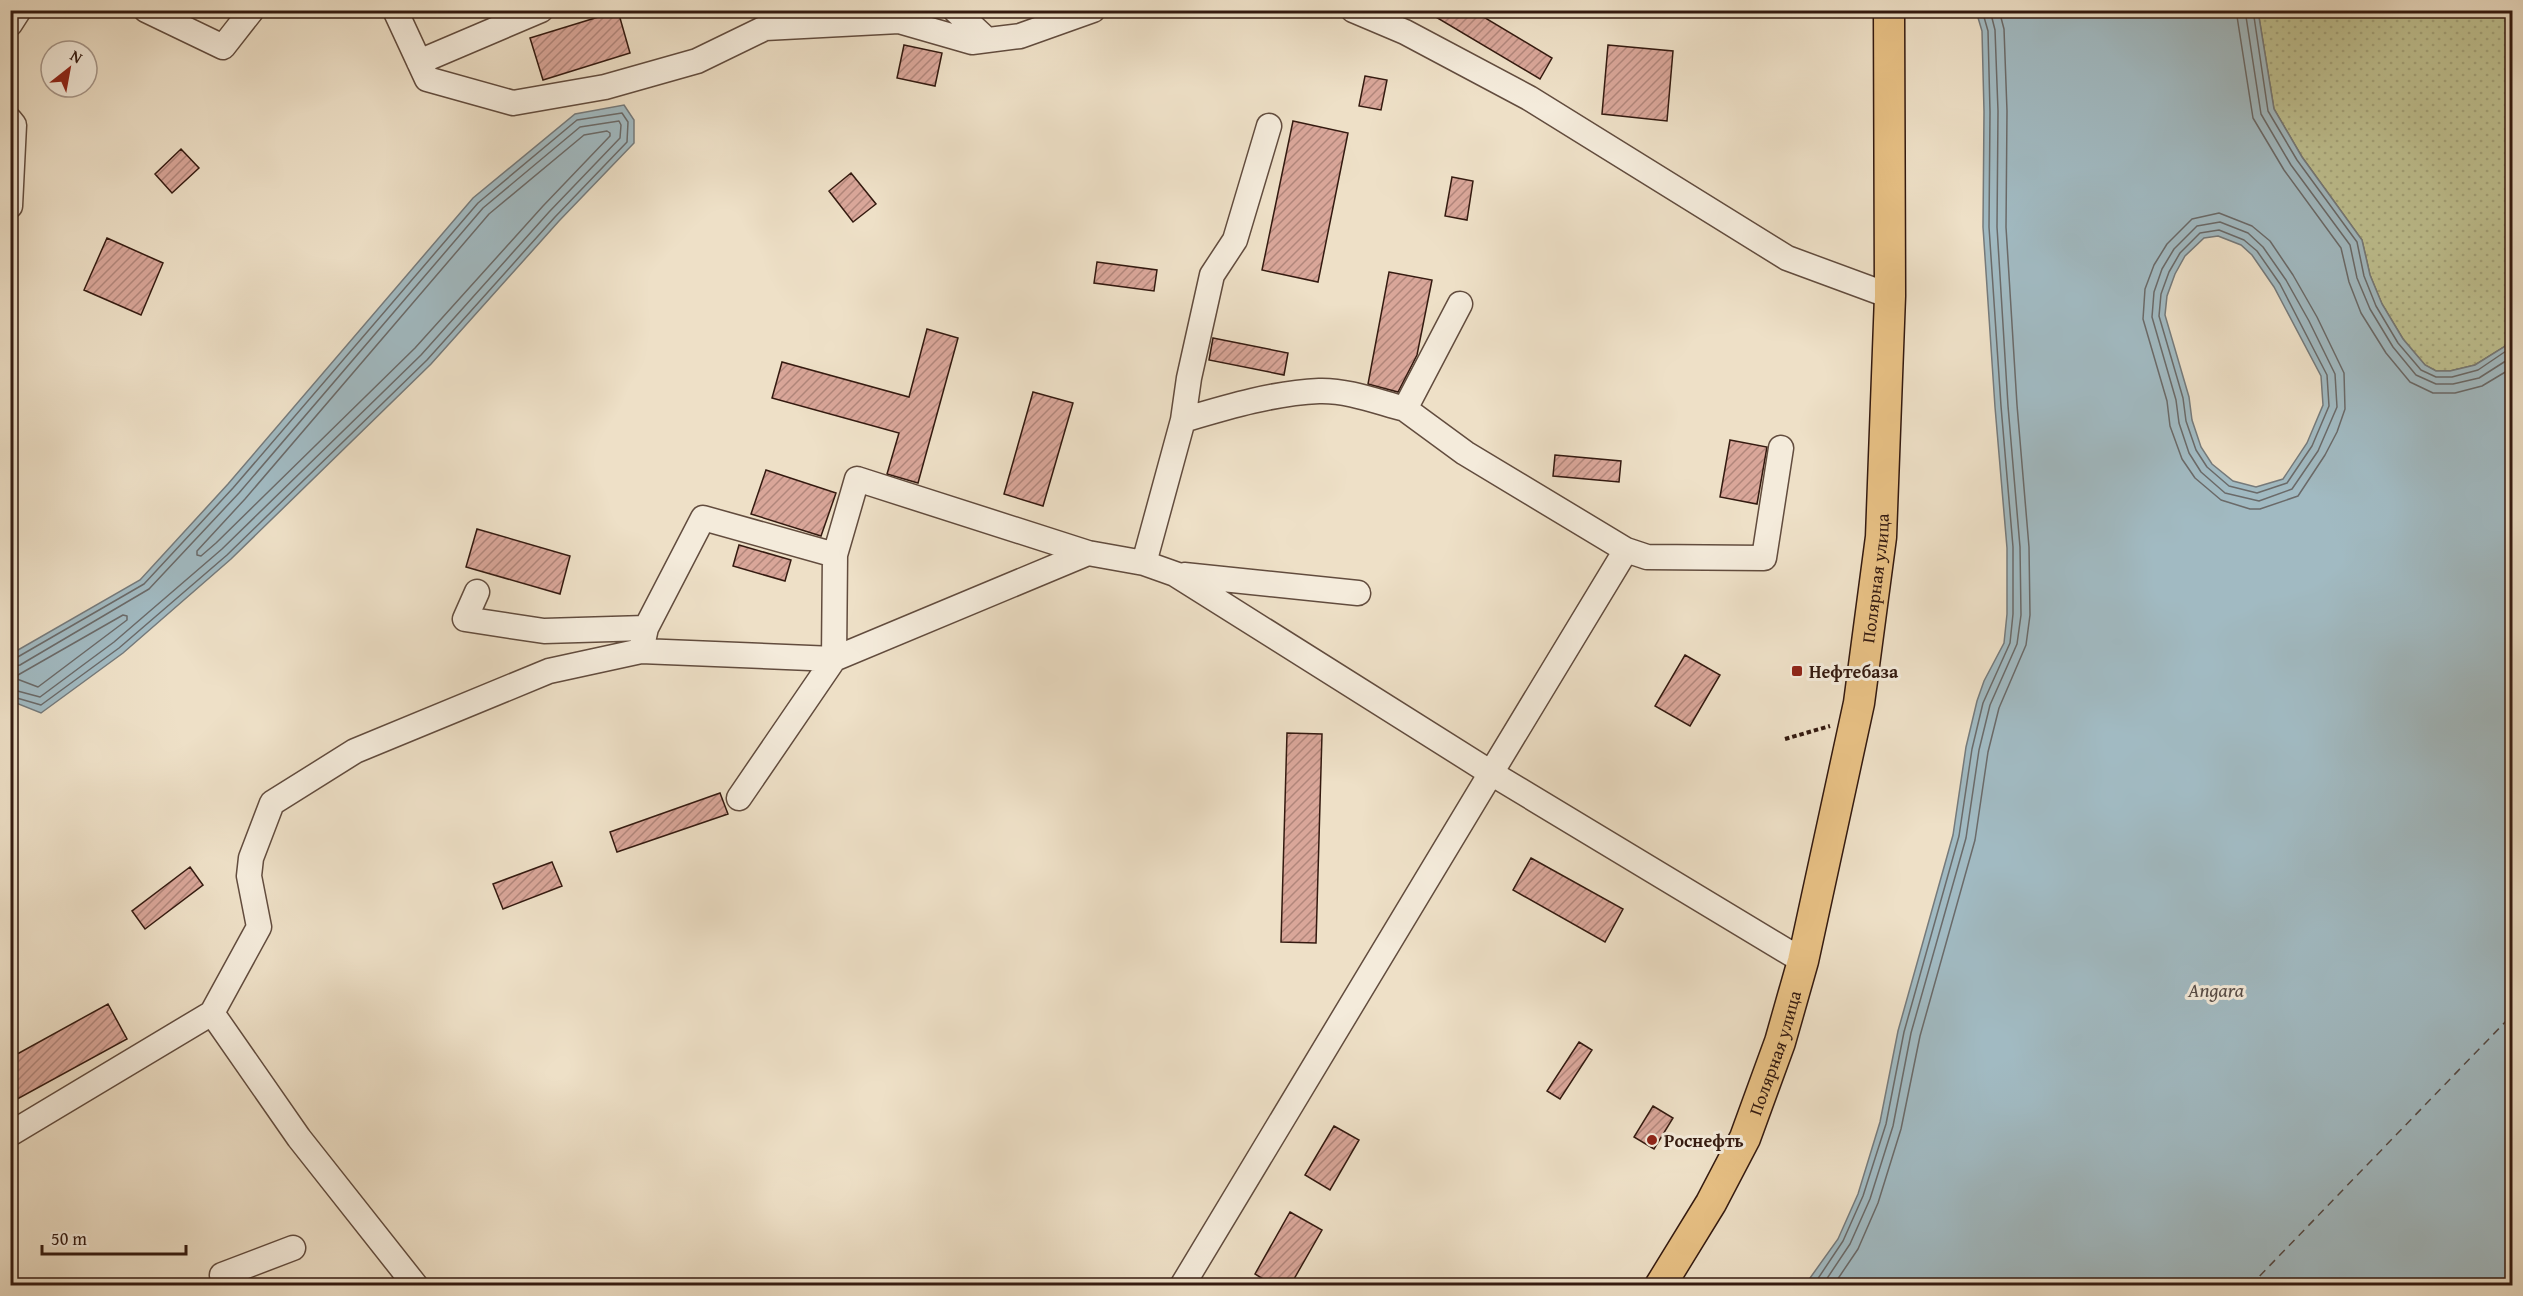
<svg xmlns="http://www.w3.org/2000/svg" width="2523" height="1296" font-family="'Gentium Book Plus',serif">
<defs>
<pattern id="grass-dots" width="8" height="8" patternUnits="userSpaceOnUse" patternTransform="scale(1.5)"><rect width="8" height="8" fill="#bfc191"/><path d="M2 2h.1M6 6h.1" fill="none" stroke="#a5a57c" stroke-width="1.8" stroke-linecap="round"/></pattern>
<pattern id="building-hatch" width="6" height="6" patternUnits="userSpaceOnUse" patternTransform="scale(1.5)"><rect width="6" height="6" fill="#d9a699"/><path d="M-1 1l2-2M0 6l6-6M5 7l2-2" fill="none" stroke="#b1867b"/></pattern>
</defs>
<rect width="100%" height="100%" fill="#eee0c7"/>
<filter id="stains"><feTurbulence type="fractalNoise" baseFrequency=".00333" numOctaves="4"/><feColorMatrix values="0 0 0 0 .2 0 0 0 0 .09 0 0 0 0 .02 0 0 0 .5 -.17"/></filter>
<radialGradient id="worn" r=".72"><stop offset=".6" stop-color="#630" stop-opacity="0"/><stop offset="1" stop-color="#630" stop-opacity=".3"/></radialGradient>
<path fill="url(#grass-dots)" stroke="#7a6e50" stroke-width="1.5" d="M 2258,11 L 2512,11 L 2512,339 L 2504,347 L 2475,365 L 2450,371 L 2436,371 L 2425,365 L 2403,339 L 2382,304 L 2370,275 L 2362,240 L 2302,157 L 2274,109 Z"/>
<path fill="#a1bac2" stroke="#757a7b" stroke-width="1.5" fill-rule="evenodd" d="M 1976,11 L 2258,11 L 2274,109 L 2302,157 L 2362,240 L 2370,275 L 2382,304 L 2403,339 L 2425,365 L 2436,371 L 2450,371 L 2475,365 L 2504,347 L 2512,339 L 2512,1285 L 1805,1285 L 1838,1239 L 1858,1194 L 1880,1122 L 1898,1031 L 1953,835 L 1966,747 L 1977,701 L 1984,681 L 2004,643 L 2007,614 L 2007,548 L 1995,407 L 1983,227 L 1984,112 L 1982,31 ZM 2218,236 L 2241,245 L 2252,255 L 2274,287 L 2321,376 L 2323,405 L 2307,443 L 2283,479 L 2256,487 L 2233,481 L 2212,464 L 2201,447 L 2192,420 L 2189,397 L 2165,315 L 2167,296 L 2175,274 L 2185,256 L 2204,238 Z
M 624,105 L 634,120 L 634,143 L 559,221 L 431,364 L 231,559 L 123,653 L 41,713 L 11,701 L 11,654 L 140,580 L 228,484 L 473,198 L 575,114 Z"/>
<g fill="none" stroke-linecap="round" stroke-linejoin="round">
<path stroke="#6a6a69" stroke-width="1.5" d="M 2236,10 L 2253,118 L 2284,170 L 2341,248 L 2349,282 L 2361,313 L 2386,353 L 2410,382 L 2433,393 L 2455,393 L 2482,386 L 2512,368
M 2245,10 L 2261,114 L 2291,165 L 2350,245 L 2357,278 L 2370,309 L 2393,347 L 2416,375 L 2436,384 L 2453,384 L 2479,378 L 2512,357
M 2253,10 L 2268,111 L 2297,160 L 2357,242 L 2364,276 L 2376,306 L 2398,343 L 2421,370 L 2436,377 L 2452,377 L 2478,370 L 2512,347
M 607,131 L 610,133 L 610,136 L 543,206 L 415,348 L 216,543 L 201,556 L 197,555 L 197,551 L 245,499 L 489,214 L 584,135 Z
M 2219,213 L 2252,226 L 2270,241 L 2293,275 L 2317,317 L 2344,373 L 2345,409 L 2337,432 L 2325,455 L 2298,496 L 2260,509 L 2250,509 L 2221,500 L 2195,478 L 2182,459 L 2170,426 L 2167,401 L 2143,319 L 2145,289 L 2154,265 L 2167,244 L 2192,219 Z
M 2220,222 L 2248,233 L 2263,247 L 2286,280 L 2309,321 L 2335,374 L 2337,407 L 2318,451 L 2292,489 L 2259,501 L 2225,493 L 2201,472 L 2189,453 L 2179,423 L 2176,400 L 2152,317 L 2154,292 L 2162,269 L 2174,249 L 2197,226 Z
M 2219,230 L 2244,240 L 2257,251 L 2280,284 L 2327,375 L 2329,406 L 2312,446 L 2287,483 L 2257,493 L 2229,486 L 2207,467 L 2196,450 L 2186,421 L 2183,398 L 2159,316 L 2161,294 L 2169,272 L 2180,253 L 2200,233 Z
M 123,615 L 127,616 L 127,620 L 38,687 L 17,679 L 18,675 Z
M 10,659 L 16,658 L 144,584 L 233,488 L 478,203 L 577,120 L 622,113 L 628,122 L 627,142 L 555,217 L 427,360 L 227,555 L 119,648 L 41,705 L 10,696
M 10,667 L 20,665 L 149,589 L 239,493 L 483,208 L 580,127 L 619,121 L 621,125 L 620,138 L 549,212 L 421,355 L 222,549 L 114,642 L 40,697 L 10,689
M 1813,1286 L 1843,1241 L 1863,1196 L 1886,1124 L 1904,1032 L 1959,836 L 1972,749 L 1983,703 L 2010,643 L 2013,614 L 2013,547 L 2001,406 L 1989,227 L 1990,112 L 1988,31 L 1982,10
M 1822,1286 L 1850,1244 L 1870,1199 L 1893,1126 L 1911,1033 L 1966,838 L 1979,750 L 1990,705 L 2017,644 L 2021,615 L 2020,547 L 2008,406 L 1997,227 L 1998,111 L 1995,30 L 1990,10
M 1833,1286 L 1858,1249 L 1878,1203 L 1901,1129 L 1920,1036 L 1975,840 L 1988,752 L 1999,708 L 2026,645 L 2030,615 L 2029,547 L 2017,405 L 2006,227 L 2007,111 L 2004,29 L 1999,10"/>
<path stroke="#554a45" stroke-width="1.5" stroke-dasharray="8 6" stroke-linecap="butt" d="M 2250,1286 L 2512,1015"/>
</g>
<path fill="url(#building-hatch)" stroke="#341a10" stroke-width="1.5" d="M 1424,10 L 1472,10 L 1552,58 L 1540,79 Z
M 618,11 L 630,53 L 543,80 L 530,38 Z
M 904,45 L 942,53 L 935,86 L 897,78 Z
M 1608,45 L 1673,51 L 1667,121 L 1602,114 Z
M 1365,76 L 1387,80 L 1381,110 L 1359,106 Z
M 1293,121 L 1348,133 L 1318,282 L 1262,270 Z
M 181,149 L 199,168 L 172,193 L 155,174 Z
M 851,173 L 876,204 L 853,222 L 829,191 Z
M 1452,177 L 1473,181 L 1467,220 L 1445,216 Z
M 107,238 L 163,263 L 141,315 L 84,290 Z
M 1097,262 L 1157,270 L 1154,291 L 1094,283 Z
M 1389,272 L 1432,280 L 1417,355 L 1398,392 L 1368,384 Z
M 927,329 L 958,338 L 918,483 L 887,474 L 899,433 L 772,398 L 782,362 L 909,397 Z
M 1213,338 L 1288,353 L 1284,375 L 1209,360 Z
M 1033,392 L 1073,403 L 1043,506 L 1004,494 Z
M 1730,440 L 1767,447 L 1757,504 L 1720,497 Z
M 1555,455 L 1621,461 L 1619,482 L 1553,476 Z
M 766,470 L 836,493 L 821,536 L 751,514 Z
M 477,529 L 570,556 L 560,594 L 466,567 Z
M 739,545 L 791,560 L 785,581 L 733,566 Z
M 1685,655 L 1720,675 L 1690,726 L 1655,706 Z
M 1287,733 L 1322,734 L 1316,943 L 1281,942 Z
M 720,793 L 728,814 L 617,852 L 610,832 Z
M 1531,858 L 1623,909 L 1605,942 L 1513,890 Z
M 552,862 L 562,886 L 503,909 L 493,884 Z
M 190,867 L 203,885 L 145,929 L 132,911 Z
M 108,1004 L 127,1039 L 10,1103 L 10,1058 Z
M 1579,1042 L 1592,1050 L 1560,1099 L 1547,1091 Z
M 1653,1106 L 1673,1118 L 1654,1149 L 1634,1137 Z
M 1334,1126 L 1359,1140 L 1330,1190 L 1305,1175 Z
M 1290,1212 L 1322,1230 L 1290,1286 L 1274,1286 L 1255,1274 Z"/>
<g fill="none" stroke-linecap="round" stroke-linejoin="round">
<defs>
<path id="minor" d="M 146,10 L 223,47 L 252,10
M 395,10 L 427,79 L 513,103 L 605,87 L 697,61 L 765,28 L 899,21 L 972,42 L 1020,36 L 1093,10
M 955,10 L 987,40
M 1353,10 L 1405,32 L 1529,98 L 1787,258 L 1890,296
M 10,24 L 19,10
M 419,62 L 541,10
M 10,120 L 14,125 L 10,206
M 1183,420 C 1227,407 1273,393 1319,391 C 1348,390 1378,402 1405,409
M 1626,550 L 1647,557 L 1764,558 L 1781,448
M 835,555 L 857,479 L 1088,553
M 1144,563 L 1183,420 L 1189,378 L 1212,275 L 1235,240 L 1269,126
M 1184,575 L 1358,593
M 477,592 L 465,619 L 544,631 L 646,628
M 641,651 L 646,628 L 703,518 L 835,555 L 834,659 L 739,798
M 212,1013 L 259,927 L 249,876 L 251,858 L 272,803 L 355,751 L 549,671 L 641,651 L 834,659 L 1088,553 L 1144,563 L 1175,574 L 1491,773 L 1626,550 L 1465,453 L 1405,409 L 1460,304
M 10,1134 L 212,1013 L 299,1138 L 416,1286
M 225,1286 L 222,1275 L 293,1248
M 1182,1286 L 1491,773 L 1803,961"/>
<g id="major">
<path id="s1" d="M 1660,1286 L 1711,1203 L 1745,1138 L 1780,1042 L 1803,961 L 1859,703 L 1881,537 L 1890,296 L 1889,10"/>
</g>
</defs>
<use href="#minor" stroke="#624c3e" stroke-width="27"/>
<use href="#major" stroke="#341a10" stroke-width="33"/>
<path stroke="#341a10" stroke-width="4" stroke-dasharray="4.5 3" stroke-linecap="butt" d="M 1785,739 L 1830,726"/>
<use href="#minor" stroke="#f4ebdb" stroke-width="24"/>
<use href="#major" stroke="#e7c084" stroke-width="30"/>
</g>
<g fill="#8f2418" stroke="#f4ebdb" stroke-width="2">
<rect x="1791" y="665" width="12" height="12" rx="3"/>
<circle cx="1652" cy="1140" r="6"/>
</g>
<g text-anchor="middle" dominant-baseline="central" stroke-width="6" stroke-linejoin="round" paint-order="stroke">
<g font-size="18" fill="#341a10" stroke="#f4ebdb">
<text stroke="none"><textPath href="#s1" startOffset="747">Полярная улица</textPath></text>
<text stroke="none"><textPath href="#s1" startOffset="261">Полярная улица</textPath></text>
</g>
<g font-size="18" font-weight="bold" fill="#341a10" stroke="#f4ebdb" text-anchor="start">
<text x="1809" y="671">Нефтебаза</text>
<text x="1664" y="1140">Роснефть</text>
</g>
<g font-size="20" font-style="italic" fill="#554a45" stroke="#f4ebdb">
<text x="2216" y="989">Angara</text>
</g>
</g>
<rect width="2523" height="1296" fill="none" stroke="#eee0c7" stroke-width="36"/>
<rect x="12" y="12" width="2499" height="1272" fill="none" stroke="#341a10" stroke-width="3"/>
<rect x="18" y="18" width="2487" height="1260" fill="none" stroke="#341a10" stroke-width="1.5"/>
<g transform="translate(69 69) rotate(31)"><circle r="28" fill="#f4ebdb" stroke="#a7978a" stroke-width="1.5"/>
<path d="M0-4.5L10 22L0 15L-10 22Z" fill="#8f2418"/>
<text y="-9" font-size="16" font-weight="bold" text-anchor="middle" fill="#341a10">N</text>
</g>
<path d="M42 1245v9h144v-9" fill="none" stroke="#341a10" stroke-width="3"/>
<text x="51" y="1245" font-size="18" fill="#341a10" stroke="#f4ebdb" stroke-width="4.5" paint-order="stroke">50 m</text>
<rect width="100%" height="100%" filter="url(#stains)"/>
<rect width="100%" height="100%" fill="url(#worn)"/>
</svg>
